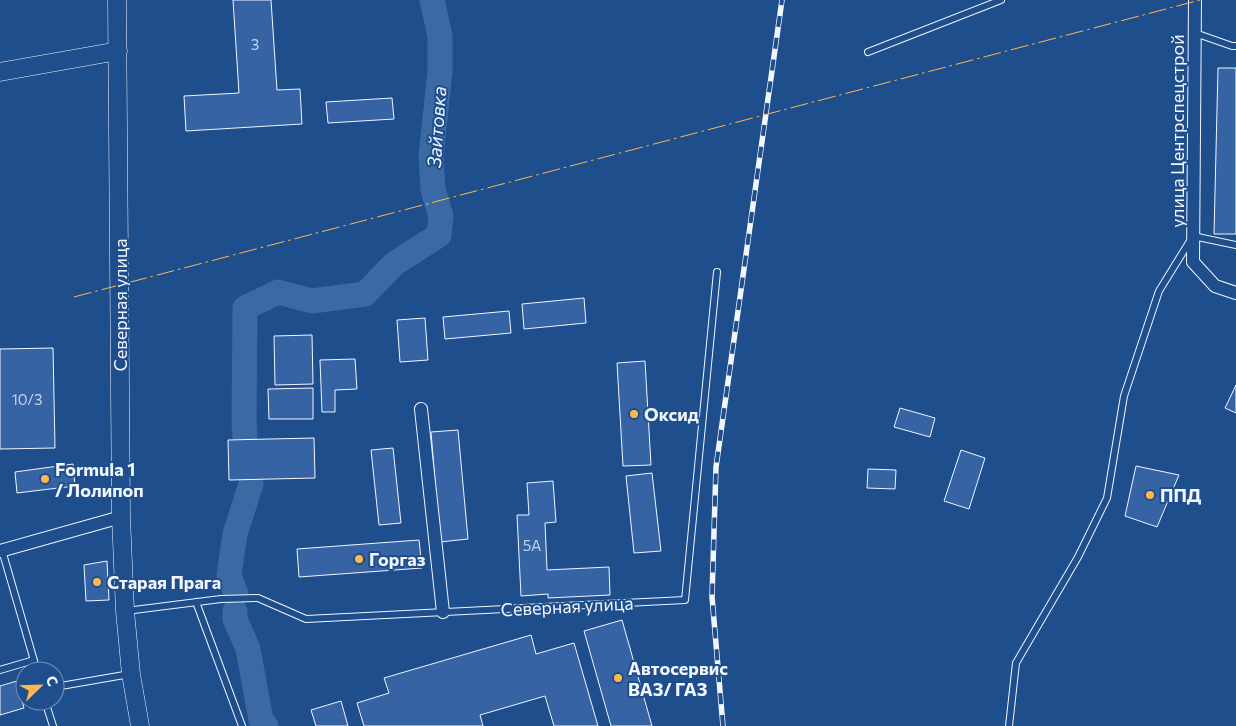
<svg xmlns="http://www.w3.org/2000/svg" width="1236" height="726" font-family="Commissioner,sans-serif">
<rect width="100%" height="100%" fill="#1f4e8c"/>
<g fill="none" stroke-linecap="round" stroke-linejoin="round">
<path stroke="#3b69a3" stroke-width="25" d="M 245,437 L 244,423 L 245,308 L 278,292 L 312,301 L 365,294 L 394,264 L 439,235 L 441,216 L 433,190 L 431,156 L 440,71 L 440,36 L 432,0
M 236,594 L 229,575 L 235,534 L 251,484
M 235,611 L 235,619 L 248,649 L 261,720 L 266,726"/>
</g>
<path fill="#3563a3" stroke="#f2f6ff" d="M 233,0 L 271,0 L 277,90 L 300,89 L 302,124 L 186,131 L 184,96 L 239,93 Z
M 1218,68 L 1236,68 L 1236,234 L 1214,234 Z
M 392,98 L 394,119 L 328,123 L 326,102 Z
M 584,298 L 586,323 L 524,329 L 522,304 Z
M 509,311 L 511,333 L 445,339 L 443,317 Z
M 425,318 L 428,360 L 400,362 L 397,320 Z
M 312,335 L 313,384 L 275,385 L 274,336 Z
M 53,348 L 55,448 L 0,449 L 0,349 Z
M 355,359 L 357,389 L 335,390 L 335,412 L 322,412 L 320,360 Z
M 645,361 L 651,465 L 623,466 L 617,363 Z
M 1236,385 L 1236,413 L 1225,408 Z
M 313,388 L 313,419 L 269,419 L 268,389 Z
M 900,408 L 935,418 L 930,437 L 894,427 Z
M 458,430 L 468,539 L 440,542 L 431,432 Z
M 314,438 L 315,478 L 229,480 L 228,440 Z
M 393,448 L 401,523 L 379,525 L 371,450 Z
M 961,450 L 985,458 L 969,509 L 944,501 Z
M 73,464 L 75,486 L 17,493 L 15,472 Z
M 1136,466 L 1179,475 L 1157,527 L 1125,516 Z
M 868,469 L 896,470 L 895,489 L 867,488 Z
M 652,473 L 661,551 L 634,553 L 626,476 Z
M 553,481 L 556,522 L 545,523 L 547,570 L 609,567 L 610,595 L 548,598 L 548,594 L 521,596 L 517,515 L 529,515 L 527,483 Z
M 419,540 L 422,568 L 299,577 L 297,549 Z
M 107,561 L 109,600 L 86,601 L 84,565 Z
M 622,620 L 652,726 L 611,726 L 584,631 Z
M 531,635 L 536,654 L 574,643 L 598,726 L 554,726 L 545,696 L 480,715 L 483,726 L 364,726 L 357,703 L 389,693 L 384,678 Z
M 17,681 L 24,708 L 0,715 L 0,686 Z
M 341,701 L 348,726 L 316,726 L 311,710 Z"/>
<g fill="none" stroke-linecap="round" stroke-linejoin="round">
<defs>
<path id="service" d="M 1195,33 L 1232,46 L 1236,46
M 868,52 L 1001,0
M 2,550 L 37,671
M 196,602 L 242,726
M 126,611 L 221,599 L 258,598 L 306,619 L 685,600 L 717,272
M 0,670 L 34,660
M 55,687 L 130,674
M 45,701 L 53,726
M 1009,726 L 1016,663 L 1078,557 L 1107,498 L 1124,396 L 1159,291 L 1193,236 L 1236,245"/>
<path id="minor" d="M 1195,0 L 1193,262 L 1215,286 L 1236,293
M 421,409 L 443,612
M 0,551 L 121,517"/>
<path id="secondary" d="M 117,0 L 121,517 L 125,611 L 131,674 L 140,726
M 0,72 L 118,51"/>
</defs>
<use href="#service" stroke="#f2f6ff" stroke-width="8"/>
<use href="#minor" stroke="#f2f6ff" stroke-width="14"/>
<use href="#secondary" stroke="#f2f6ff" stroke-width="19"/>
<use href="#service" stroke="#1f4e8c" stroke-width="6"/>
<use href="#minor" stroke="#1f4e8c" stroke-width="12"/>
<use href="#secondary" stroke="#1f4e8c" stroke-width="18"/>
<defs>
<path id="rail" d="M 723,726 L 712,597 L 716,467 L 782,0"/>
</defs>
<use href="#rail" stroke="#f2f6ff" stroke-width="5.5"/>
<use href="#rail" stroke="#1f4e8c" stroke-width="4" stroke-dasharray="11" stroke-linecap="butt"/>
<path stroke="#ffb74d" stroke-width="1" stroke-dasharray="18 4 2.5 4" stroke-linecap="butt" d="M 74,297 L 1200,0"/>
</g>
<g fill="#ffb74d" stroke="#1f4e8c" stroke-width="2">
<circle cx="634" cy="414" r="5"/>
<circle cx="45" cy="479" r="5"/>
<circle cx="1150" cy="495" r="5"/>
<circle cx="359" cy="559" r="5"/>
<circle cx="97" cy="582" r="5"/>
<circle cx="618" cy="678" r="5"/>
</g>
<g text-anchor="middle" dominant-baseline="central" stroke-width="4" stroke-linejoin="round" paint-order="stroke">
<g font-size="15" fill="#c3d1e8">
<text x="255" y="44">3</text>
<text x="27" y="399">10/3</text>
<text x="532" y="545">5А</text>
</g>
<g font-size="18" fill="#f2f6ff" stroke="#1f4e8c">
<text transform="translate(1177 131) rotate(-90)">улица Центрспецстрой</text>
<text transform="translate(120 305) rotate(-90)">Северная улица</text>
<text transform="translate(567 606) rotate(-3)">Северная улица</text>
</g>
<g font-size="18" font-weight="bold" fill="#f2f6ff" stroke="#1f4e8c" text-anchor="start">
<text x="644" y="414">Оксид</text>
<text x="55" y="469">Formula 1<tspan x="55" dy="21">/ Лолипоп</tspan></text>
<text x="1160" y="495">ППД</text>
<text x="369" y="559">Горгаз</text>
<text x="107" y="582">Старая Прага</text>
<text x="628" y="668">Автосервис<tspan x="628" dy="21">ВАЗ/ ГАЗ</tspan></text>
</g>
<g font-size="19" font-style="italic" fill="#f2f6ff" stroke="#1f4e8c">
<text transform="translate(436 127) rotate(-86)">Зайтовка</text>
</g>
</g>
<g transform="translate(40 686) rotate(67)"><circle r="24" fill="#1f4e8c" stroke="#7391ba"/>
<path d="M0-4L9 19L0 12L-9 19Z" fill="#ffb74d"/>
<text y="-8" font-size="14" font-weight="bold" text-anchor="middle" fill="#f2f6ff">С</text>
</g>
</svg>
